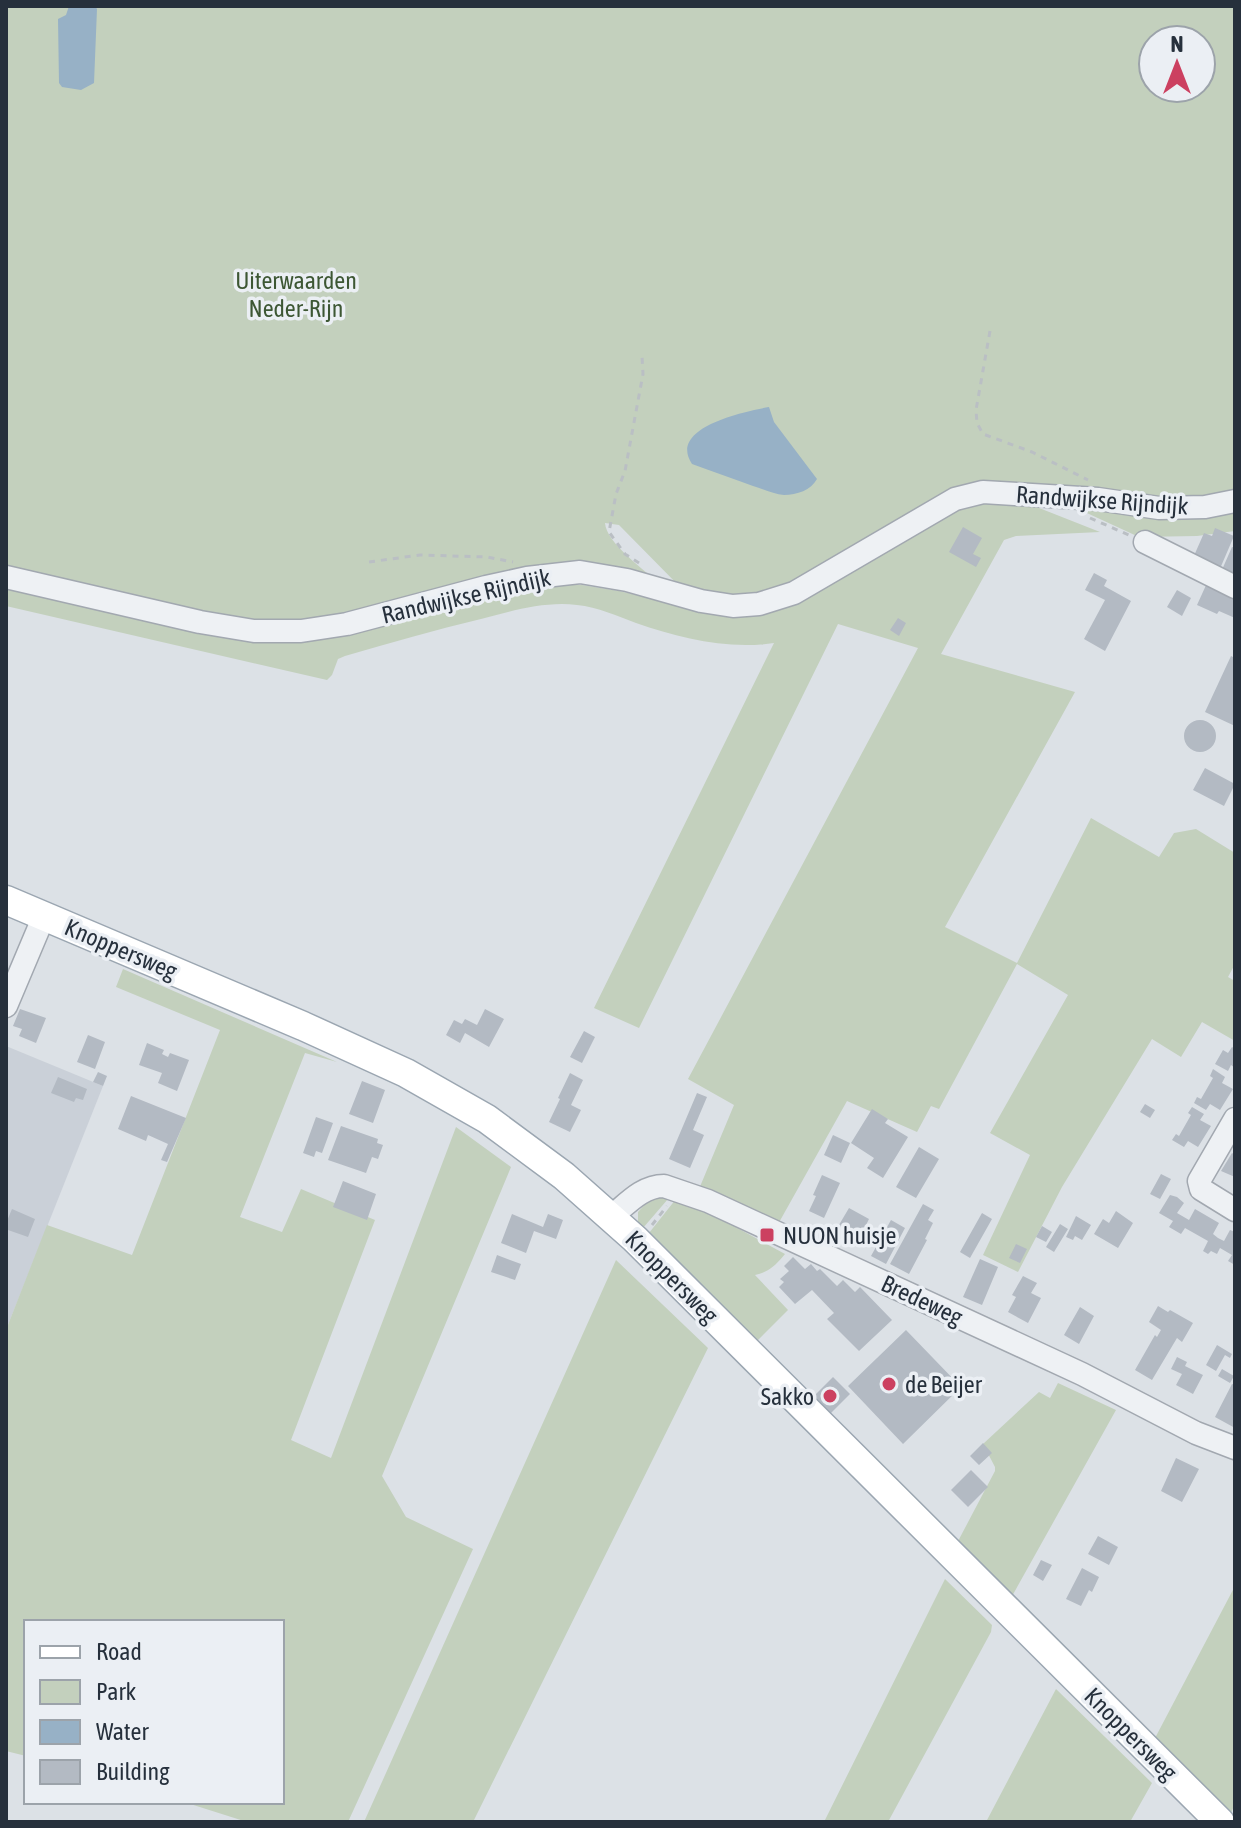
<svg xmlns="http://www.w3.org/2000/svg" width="1241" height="1828" font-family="'Asap Condensed',sans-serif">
<rect width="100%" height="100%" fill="#dce1e6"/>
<path fill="#cad0d8" d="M 6,1046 L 103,1086 L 6,1330 Z"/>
<path fill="#c3d0bd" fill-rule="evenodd" d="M 6,6 L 1235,6 L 1235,496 L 1212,500 L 998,487 L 769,595 L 746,600 L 685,592 L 619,525 L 605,523 C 606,543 646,571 661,585 L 604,571 L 317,623 L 235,620 L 6,567 ZM 1153,40 L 1201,40 L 1201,88 L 1153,88 Z
M 981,503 L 1029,504 L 1100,532 L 1016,536 L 1004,540 L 941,654 L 1075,692 L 945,927 L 1017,963 L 1091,818 L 1159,857 L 1174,833 L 1196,829 L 1235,853 L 1235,964 L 1228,977 L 1235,981 L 1235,1041 L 1202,1022 L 1181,1057 L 1152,1039 L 1062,1187 L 1018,1272 L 983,1255 L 1030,1155 L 990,1133 L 1068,995 L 1017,964 L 939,1109 L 931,1106 L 917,1132 L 847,1101 L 777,1226 L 699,1189 L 734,1105 L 688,1079 L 918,648 L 838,624 L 639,1028 L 594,1008 L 774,643 C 727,650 680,638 636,623 C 617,616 598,607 577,605 C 545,601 512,611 481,619 C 435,630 390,643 345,656 L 338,659 L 332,675 L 327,680 L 6,606 L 6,585 L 262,639 L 292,643 L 321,639 L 451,605 L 529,588 L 557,585 L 582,585 L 619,591 L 729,616 L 748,616 L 767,610 L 964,505 Z
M 1076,508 L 1156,516 L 1235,510 L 1235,531 L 1197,536 L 1139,537 Z
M 123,969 L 337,1062 L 305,1053 L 240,1217 L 282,1232 L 301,1189 L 375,1220 L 291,1440 L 331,1458 L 456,1127 L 511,1167 L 382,1476 L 406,1517 L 473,1549 L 348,1822 L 247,1822 L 184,1802 L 282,1802 L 282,1622 L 26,1622 L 26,1756 L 6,1751 L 6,1330 L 47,1225 L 132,1255 L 220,1030 L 116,987 Z
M 659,1195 L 668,1199 L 643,1228 L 638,1228 L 638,1212 L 650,1199 Z
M 682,1198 L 785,1254 C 776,1265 769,1272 755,1275 L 788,1310 L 752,1346 L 649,1239 L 649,1233 L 676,1199 Z
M 616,1260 L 708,1348 L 473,1822 L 364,1822 Z
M 1058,1383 L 1116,1410 L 1011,1598 L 956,1545 L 995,1471 L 995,1467 L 983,1444 L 1039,1392 L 1050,1398 Z
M 945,1579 L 992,1625 L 991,1632 L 888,1822 L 824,1822 Z
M 1235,1586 L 1235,1804 L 1230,1815 L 1154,1740 Z
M 1056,1689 L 1152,1783 L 1130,1822 L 986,1822 Z"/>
<path fill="#97b1c6" d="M 69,6 L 95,6 L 97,9 L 94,83 L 81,90 L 62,87 L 59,83 L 58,19 L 66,15 Z
M 769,407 L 774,422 L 817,479 C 811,490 797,495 784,495 C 774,494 763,489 753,486 C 733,479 712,471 692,464 C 667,427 747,411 769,407 Z"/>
<path fill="#b3bac3" d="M 963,527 L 982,538 L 973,554 L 981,558 L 976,567 L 949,552 Z
M 1215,528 L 1234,536 L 1219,571 L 1193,558 L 1204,533 L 1212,536 Z
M 1232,547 L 1235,548 L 1235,578 L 1221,572 Z
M 1094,573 L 1107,580 L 1104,586 L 1131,601 L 1105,651 L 1084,639 L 1105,600 L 1085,590 Z
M 1207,583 L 1235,595 L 1235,618 L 1219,611 L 1217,614 L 1197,605 Z
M 1177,590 L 1191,598 L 1182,616 L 1167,607 Z
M 898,618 L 906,623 L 899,636 L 890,630 Z
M 1231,656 L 1235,658 L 1235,726 L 1205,712 Z
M1184 736a16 16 0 1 1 32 0a16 16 0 1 1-32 0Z
M 1205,768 L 1235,784 L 1224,806 L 1193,790 Z
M 20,1009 L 46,1018 L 36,1043 L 19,1036 L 22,1029 L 13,1026 Z
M 485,1009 L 504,1019 L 489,1047 L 465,1033 L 460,1043 L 446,1035 L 454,1020 L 462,1024 L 465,1019 L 477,1025 Z
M 584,1031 L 595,1037 L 582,1063 L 570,1057 Z
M 88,1035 L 105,1042 L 95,1069 L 77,1062 Z
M 147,1043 L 164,1050 L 162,1054 L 168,1057 L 170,1053 L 189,1060 L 177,1091 L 158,1083 L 162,1073 L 139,1065 Z
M 1232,1047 L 1235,1049 L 1235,1068 L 1231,1065 L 1228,1071 L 1215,1064 L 1223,1050 L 1228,1053 Z
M 1213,1069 L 1225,1077 L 1222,1083 L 1233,1089 L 1220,1110 L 1210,1104 L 1206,1110 L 1194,1103 L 1197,1097 L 1201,1099 L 1213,1078 L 1210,1076 Z
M 98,1072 L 107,1076 L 103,1086 L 93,1082 Z
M 570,1073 L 583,1080 L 571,1105 L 581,1110 L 570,1132 L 549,1122 L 560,1099 L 558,1098 Z
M 58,1077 L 87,1089 L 83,1100 L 76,1098 L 74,1102 L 51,1093 Z
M 362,1081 L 385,1090 L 373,1123 L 349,1114 Z
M 697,1093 L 707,1097 L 693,1130 L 704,1135 L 690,1168 L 669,1159 Z
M 131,1096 L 186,1118 L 167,1162 L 161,1160 L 168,1144 L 148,1135 L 146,1141 L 118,1129 Z
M 1145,1104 L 1155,1110 L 1150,1118 L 1140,1112 Z
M 1192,1107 L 1204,1114 L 1200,1120 L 1211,1126 L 1198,1147 L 1188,1141 L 1184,1147 L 1172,1140 L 1176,1134 L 1179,1136 L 1191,1115 L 1188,1113 Z
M 872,1109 L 888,1119 L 885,1123 L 908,1137 L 883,1178 L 867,1168 L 874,1158 L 851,1143 Z
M 316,1117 L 333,1123 L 322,1153 L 316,1151 L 314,1157 L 303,1153 Z
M 341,1126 L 378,1139 L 377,1143 L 383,1145 L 378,1159 L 372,1157 L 366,1173 L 328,1160 Z
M 833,1135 L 850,1143 L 841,1163 L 824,1155 Z
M 919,1147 L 939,1159 L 916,1198 L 896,1187 Z
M 1232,1153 L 1235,1155 L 1235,1177 L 1221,1171 Z
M 1161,1174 L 1171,1179 L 1160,1199 L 1150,1194 Z
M 822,1175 L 840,1183 L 824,1218 L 809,1211 L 816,1196 L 813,1195 Z
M 343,1181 L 376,1194 L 367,1220 L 333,1207 Z
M 1170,1195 L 1177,1197 L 1184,1203 L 1177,1213 L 1189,1220 L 1195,1209 L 1219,1223 L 1213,1234 L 1218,1238 L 1224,1241 L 1230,1230 L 1235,1232 L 1235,1265 L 1228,1261 L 1232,1255 L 1220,1248 L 1217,1254 L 1211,1251 L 1208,1254 L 1203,1251 L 1208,1241 L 1185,1228 L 1181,1234 L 1169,1227 L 1173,1221 L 1159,1213 Z
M 923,1204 L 934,1210 L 928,1220 L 933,1223 L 925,1239 L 927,1240 L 909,1274 L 890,1264 Z
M 849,1208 L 869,1219 L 863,1231 L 868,1233 L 861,1246 L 850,1239 L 848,1243 L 833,1235 Z
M 12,1209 L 35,1219 L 28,1237 L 8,1230 L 7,1221 Z
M 1116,1211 L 1133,1223 L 1118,1248 L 1094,1234 L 1103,1219 L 1109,1223 Z
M 982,1213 L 992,1219 L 970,1258 L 960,1252 Z
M 512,1214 L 543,1227 L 548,1214 L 563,1220 L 556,1239 L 534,1231 L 526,1253 L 501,1243 Z
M 1076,1216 L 1091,1225 L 1082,1240 L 1075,1236 L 1073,1240 L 1066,1237 Z
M 891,1220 L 905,1228 L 886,1264 L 871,1256 Z
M 1060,1224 L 1068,1229 L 1054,1252 L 1046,1247 Z
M 1042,1226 L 1052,1232 L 1046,1242 L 1036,1237 Z
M 1016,1244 L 1027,1249 L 1020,1263 L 1009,1258 Z
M 497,1255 L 521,1264 L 515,1280 L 491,1272 Z
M 793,1257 L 805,1269 L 811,1264 L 817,1271 L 820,1269 L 837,1286 L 843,1280 L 855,1292 L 860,1287 L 892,1320 L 859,1351 L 827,1319 L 834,1313 L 812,1290 L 795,1304 L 779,1287 L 784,1282 L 780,1279 L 789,1271 L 784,1266 Z
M 980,1259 L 998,1267 L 982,1305 L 963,1297 Z
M 1023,1276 L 1037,1283 L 1031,1293 L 1041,1298 L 1028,1323 L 1008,1312 L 1016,1297 L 1012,1295 Z
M 1158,1306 L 1168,1312 L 1170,1310 L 1193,1323 L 1182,1342 L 1177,1338 L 1152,1380 L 1135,1370 L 1155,1335 L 1157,1337 L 1161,1330 L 1149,1322 Z
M 1080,1307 L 1094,1316 L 1079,1344 L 1064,1335 Z
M 906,1330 L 961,1387 L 903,1444 L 848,1386 Z
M 1217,1345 L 1232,1354 L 1230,1358 L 1225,1355 L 1216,1371 L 1206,1365 Z
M 1177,1357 L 1187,1362 L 1185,1366 L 1203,1375 L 1193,1394 L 1176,1385 L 1182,1374 L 1171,1369 Z
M 1222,1369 L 1234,1376 L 1230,1383 L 1218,1376 Z
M 833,1377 L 850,1394 L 829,1415 L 812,1398 Z
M 1232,1384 L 1235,1385 L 1235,1428 L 1215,1417 Z
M 983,1443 L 992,1453 L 979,1465 L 970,1456 Z
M 1176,1458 L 1199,1469 L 1182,1502 L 1161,1491 Z
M 971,1470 L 988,1487 L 968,1507 L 951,1490 Z
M 1098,1536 L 1118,1547 L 1109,1565 L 1088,1554 Z
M 1041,1560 L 1052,1565 L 1043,1581 L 1033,1575 Z
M 1082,1568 L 1099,1577 L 1092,1592 L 1089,1590 L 1081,1606 L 1066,1599 Z"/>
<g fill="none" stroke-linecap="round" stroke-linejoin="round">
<defs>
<path id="minor" d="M 1145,542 L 1235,587
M 6,577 L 200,622 L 254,631 L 301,631 L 347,624 L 486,587 L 527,578 L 580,572 L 627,580 L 701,601 L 733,606 L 759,604 L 794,593 L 955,499 L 983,492 L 1098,499 L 1159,508 L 1205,507 L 1235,501
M 6,1006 L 44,916
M 1235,1119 L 1199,1181 L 1201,1189 L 1235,1210
M 611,1217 C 627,1204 642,1186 664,1186 L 708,1201 L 1082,1374 L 1196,1433 L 1235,1448"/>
<path id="major" d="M 6,900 L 303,1026 L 406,1073 L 487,1119 L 564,1176 L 635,1239 L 1220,1822"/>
</defs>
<use href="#minor" stroke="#a2a8b0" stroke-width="25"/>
<use href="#major" stroke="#9ba6b1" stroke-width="31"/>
<path stroke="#babfc4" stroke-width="3" stroke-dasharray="6 6" stroke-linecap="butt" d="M 990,331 L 976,410 L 977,423 L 983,434 L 1032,452 L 1088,480
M 1090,518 L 1131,536
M 369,562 L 420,555 L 487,557 L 513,562
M 639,563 L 625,554 L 609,532 L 616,494 L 625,471 L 635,417 L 643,374 L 642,356
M 652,1225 L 667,1206"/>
<use href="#minor" stroke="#eef1f4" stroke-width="22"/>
<use href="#major" stroke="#fff" stroke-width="28"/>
</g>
<g fill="#cc4060" stroke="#ebeff4" stroke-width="3">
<rect x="759" y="1227" width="16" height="16" rx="4"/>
<circle cx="889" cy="1384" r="8"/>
<circle cx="830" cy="1396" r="8"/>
</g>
<g text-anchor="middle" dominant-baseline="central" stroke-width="7" stroke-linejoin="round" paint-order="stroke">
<g font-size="24" fill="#3d5734" stroke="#ebeff4">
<text x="296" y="280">Uiterwaarden<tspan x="296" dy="28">Neder-Rijn</tspan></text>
</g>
<g font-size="24" fill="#26303c" stroke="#ebeff4">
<text transform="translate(1102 500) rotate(4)">Randwijkse Rijndijk</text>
<text transform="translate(466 596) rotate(-13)">Randwijkse Rijndijk</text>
<text transform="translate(121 949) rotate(23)">Knoppersweg</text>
<text transform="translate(672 1277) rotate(45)">Knoppersweg</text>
<text transform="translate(922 1300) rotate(25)">Bredeweg</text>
<text transform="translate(1131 1734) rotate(45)">Knoppersweg</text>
</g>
<g font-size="24" fill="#26303c" stroke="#ebeff4" text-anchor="start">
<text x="783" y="1235">NUON huisje</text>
<text x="905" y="1384">de Beijer</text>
<text x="814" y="1396" text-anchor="end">Sakko</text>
</g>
</g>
<rect width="1241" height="1828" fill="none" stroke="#26303c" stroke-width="16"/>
<rect x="24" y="1620" width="260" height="184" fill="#ebeff4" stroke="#9ca3aa" stroke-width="2"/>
<rect x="40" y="1646" width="40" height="12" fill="#ffffff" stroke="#9ca3aa" stroke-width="2"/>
<text x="96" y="1660" font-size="24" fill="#26303c">Road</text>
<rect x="40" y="1680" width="40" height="24" fill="#c3d0bd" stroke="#9ca3aa" stroke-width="2"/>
<text x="96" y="1700" font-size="24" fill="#26303c">Park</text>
<rect x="40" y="1720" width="40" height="24" fill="#97b1c6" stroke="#9ca3aa" stroke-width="2"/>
<text x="96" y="1740" font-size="24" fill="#26303c">Water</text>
<rect x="40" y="1760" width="40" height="24" fill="#b3bac3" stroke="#9ca3aa" stroke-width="2"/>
<text x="96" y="1780" font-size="24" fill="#26303c">Building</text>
<g transform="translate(1177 64)"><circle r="38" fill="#ebeff4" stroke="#9ca3aa" stroke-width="2"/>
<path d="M0-6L14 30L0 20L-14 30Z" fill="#cc4060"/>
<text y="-12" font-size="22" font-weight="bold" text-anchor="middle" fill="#26303c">N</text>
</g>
</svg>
